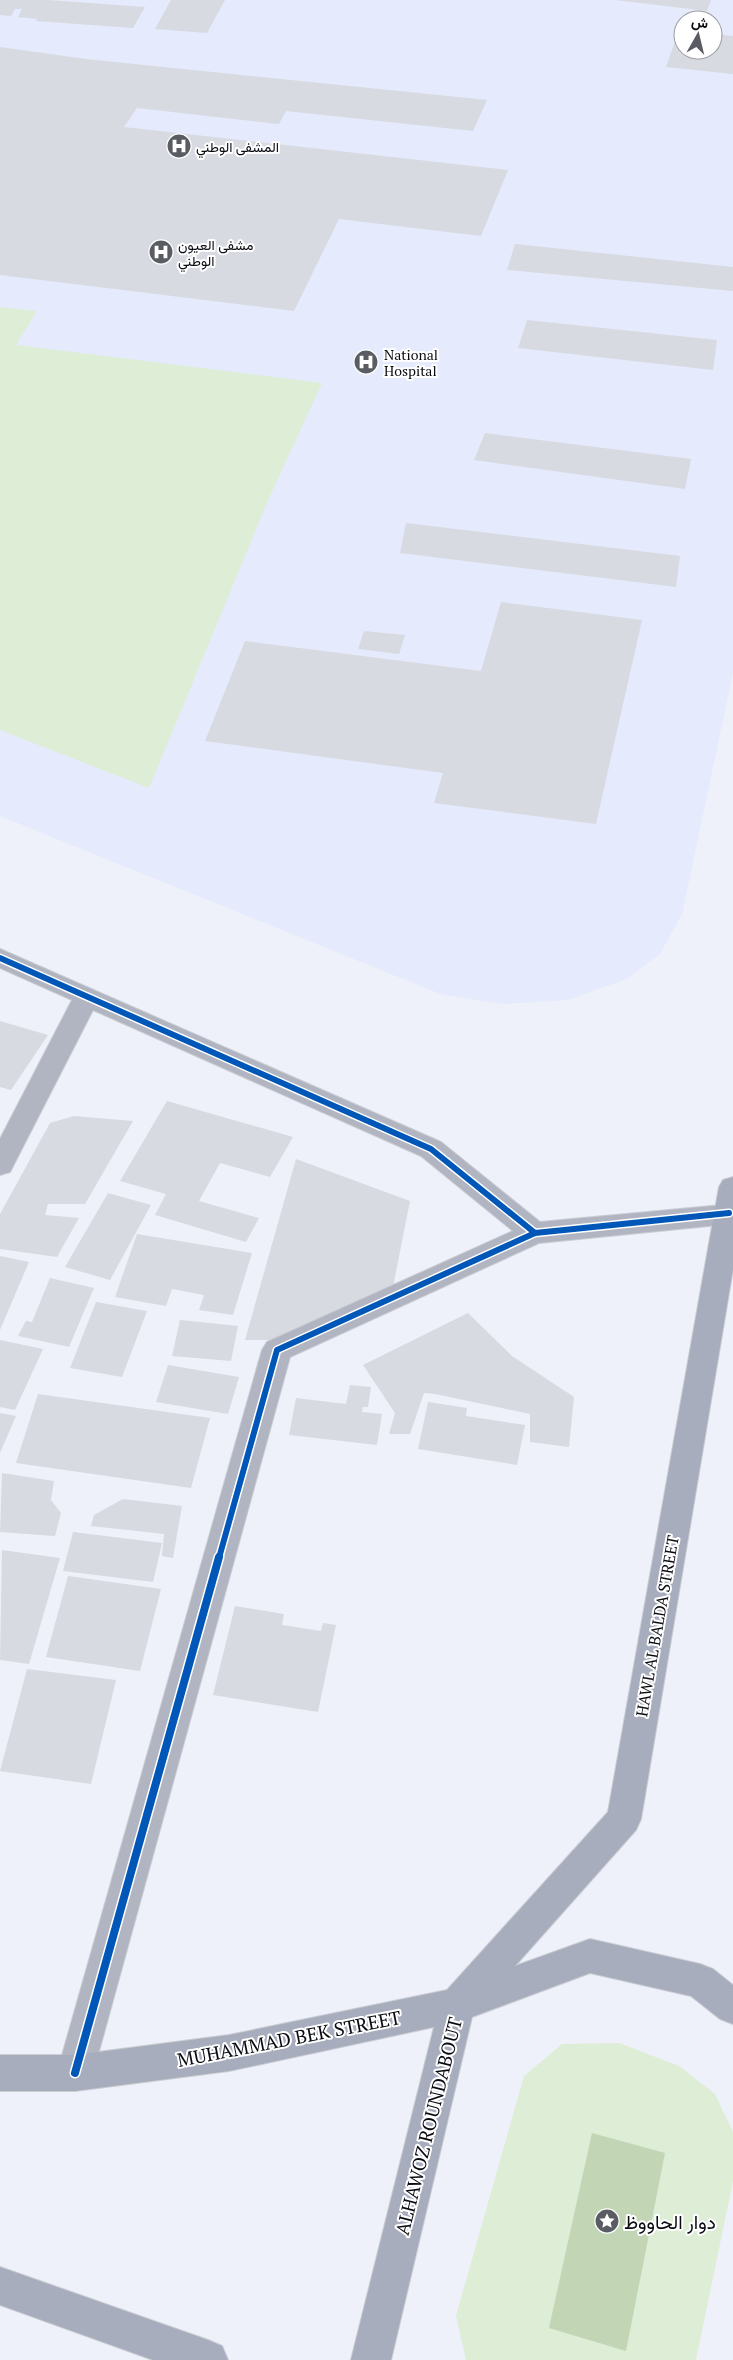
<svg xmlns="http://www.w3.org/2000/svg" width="733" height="2360" font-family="'PT Serif',Vazirmatn,serif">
<rect width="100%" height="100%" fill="#eef1f9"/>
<path fill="#e5eafc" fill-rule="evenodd" d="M 0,0 L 733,0 L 733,673 L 682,914 L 660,954 L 624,980 L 567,1000 L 504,1004 L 443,995 L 0,816 ZM 683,20 L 713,20 L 713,50 L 683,50 Z"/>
<path fill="#ddedd6" d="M 0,307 L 37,311 L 16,345 L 322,383 L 269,498 L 149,788 L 0,730 Z
M 619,2043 L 679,2066 L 715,2094 L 733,2132 L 733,2181 L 696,2360 L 466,2360 L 456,2316 L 524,2076 L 562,2044 Z"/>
<path fill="#c2d6b5" d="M 592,2133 L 665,2153 L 626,2351 L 549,2328 Z"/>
<path fill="#d8dae1" d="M 0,0 L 48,0 L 145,7 L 133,28 L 36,21 L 37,19 L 18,17 L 22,9 L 15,9 L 11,16 L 0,15 Z
M 171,0 L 225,0 L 207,33 L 155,29 Z
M 615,0 L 711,0 L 707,11 Z
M 679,30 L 683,31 L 683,50 L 713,50 L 713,34 L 733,36 L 733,74 L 666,67 Z
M 0,47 L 86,59 L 487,100 L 473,131 L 286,111 L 279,124 L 137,108 L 124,127 L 508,170 L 481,236 L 339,219 L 294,311 L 0,275 Z
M 515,244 L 733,267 L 733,291 L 507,270 Z
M 527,320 L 717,340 L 713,370 L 518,348 Z
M 485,433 L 691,459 L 685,489 L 474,460 Z
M 406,523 L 680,556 L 676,587 L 400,553 Z
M 501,602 L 642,620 L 596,824 L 434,803 L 443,773 L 205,741 L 245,641 L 481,671 Z
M 364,631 L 405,635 L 399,654 L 358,649 Z
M 0,1021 L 48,1035 L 11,1090 L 0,1087 Z
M 167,1101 L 293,1137 L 270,1177 L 220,1163 L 199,1201 L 259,1218 L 246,1242 L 155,1215 L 166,1194 L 120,1181 Z
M 74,1116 L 133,1121 L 85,1204 L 48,1204 L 45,1215 L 79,1218 L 57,1257 L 0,1249 L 0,1214 L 50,1123 Z
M 296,1159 L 410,1201 L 393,1287 L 276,1340 L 245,1340 Z
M 108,1193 L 151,1205 L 110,1280 L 65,1267 Z
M 137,1234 L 252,1253 L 233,1315 L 199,1310 L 204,1295 L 172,1289 L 166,1306 L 115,1297 Z
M 0,1256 L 29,1262 L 0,1330 Z
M 50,1278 L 94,1288 L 69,1347 L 18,1336 L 26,1321 L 32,1322 Z
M 96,1302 L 147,1311 L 122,1377 L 70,1368 Z
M 468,1313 L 512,1356 L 574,1397 L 569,1447 L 530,1442 L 530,1414 L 435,1394 L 424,1393 L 410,1434 L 389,1434 L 395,1413 L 363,1365 Z
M 180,1320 L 238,1326 L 231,1361 L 172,1356 Z
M 0,1340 L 43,1349 L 15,1410 L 0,1407 Z
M 168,1365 L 239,1377 L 228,1414 L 156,1402 Z
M 350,1385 L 371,1387 L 368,1407 L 363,1407 L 362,1412 L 382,1414 L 377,1445 L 289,1435 L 296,1398 L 346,1404 Z
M 38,1394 L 210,1418 L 191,1488 L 16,1463 Z
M 428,1402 L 467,1408 L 466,1416 L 525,1425 L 517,1465 L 418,1449 Z
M 0,1413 L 16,1416 L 0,1453 Z
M 2,1473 L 54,1481 L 51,1500 L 61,1513 L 55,1536 L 0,1532 Z
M 123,1499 L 182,1506 L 173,1558 L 162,1556 L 164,1534 L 91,1526 L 94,1515 Z
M 73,1532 L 162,1543 L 153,1582 L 63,1571 Z
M 2,1550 L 60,1558 L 29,1664 L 0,1660 Z
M 68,1576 L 161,1589 L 140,1671 L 46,1657 Z
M 235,1606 L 284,1614 L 282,1625 L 321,1631 L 323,1623 L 336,1625 L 318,1712 L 213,1695 Z
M 27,1669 L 116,1680 L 91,1784 L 0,1771 Z"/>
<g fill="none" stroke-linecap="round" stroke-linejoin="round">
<defs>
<path id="minor" d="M 0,949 L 441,1142 L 540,1222 L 733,1204 L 733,1222 L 729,1224 L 539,1243 L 290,1357 L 93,2073 L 88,2086 L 75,2091 L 62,2086 L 57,2073 L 262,1350 L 267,1342 L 513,1231 L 421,1156 L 93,1010 L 10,1172 L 0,1175 L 0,1139 L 72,1000 L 0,968 Z"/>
<path id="major" d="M 733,1177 L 733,1269 L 641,1819 L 636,1830 L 515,1966 L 590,1939 L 700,1964 L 713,1969 L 733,1985 L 733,2024 L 720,2019 L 691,1996 L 590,1973 L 472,2017 L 391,2360 L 351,2360 L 434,2027 L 229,2071 L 75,2091 L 0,2091 L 0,2055 L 75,2055 L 229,2035 L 447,1990 L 608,1812 L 719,1187 L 723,1180 Z
M 0,2267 L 208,2340 L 222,2346 L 228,2360 L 153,2360 L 0,2305 Z"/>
</defs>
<use href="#minor" stroke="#cacdd3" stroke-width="2"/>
<use href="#major" stroke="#cacdd3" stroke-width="2"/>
<use href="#minor" fill="#b1b5c2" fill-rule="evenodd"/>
<use href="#major" fill="#a8adbd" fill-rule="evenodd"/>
<defs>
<path id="cycleway-far1" d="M 0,958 L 431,1149 L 535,1233
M 219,1558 L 277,1350 L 535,1233 L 729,1213"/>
<path id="cycleway" d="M 75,2073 L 219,1557"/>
</defs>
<use href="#cycleway-far1" stroke="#fff" stroke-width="9"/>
<use href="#cycleway" stroke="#fff" stroke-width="11"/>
<use href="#cycleway-far1" stroke="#0057b8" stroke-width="6"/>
<use href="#cycleway" stroke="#0057b8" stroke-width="8"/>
</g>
<defs>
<symbol id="hospital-disc" viewBox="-11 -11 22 22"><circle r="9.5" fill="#595c62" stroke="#fff"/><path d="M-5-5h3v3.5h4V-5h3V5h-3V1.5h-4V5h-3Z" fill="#fff"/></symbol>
<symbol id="sight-disc" viewBox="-11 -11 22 22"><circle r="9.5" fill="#595c62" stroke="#fff"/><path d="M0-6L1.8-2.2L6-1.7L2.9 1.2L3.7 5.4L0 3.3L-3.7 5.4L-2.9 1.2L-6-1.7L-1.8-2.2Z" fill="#fff"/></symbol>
</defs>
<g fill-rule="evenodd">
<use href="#hospital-disc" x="165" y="132" width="28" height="28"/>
<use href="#hospital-disc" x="147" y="238" width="28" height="28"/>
<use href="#hospital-disc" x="352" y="348" width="28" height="28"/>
<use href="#sight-disc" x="593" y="2207" width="28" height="28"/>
</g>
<g text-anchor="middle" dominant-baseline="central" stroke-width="4" stroke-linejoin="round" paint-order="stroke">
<g font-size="14" fill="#090b11" stroke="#fff" text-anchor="start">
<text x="196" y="146">المشفى الوطني</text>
<text x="178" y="244">مشفى العيون<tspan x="178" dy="16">الوطني</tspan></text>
<text x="384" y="354">National<tspan x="384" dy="16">Hospital</tspan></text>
</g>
<g font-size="16" fill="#090b11" stroke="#fff">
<text transform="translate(657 1626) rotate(-80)">HAWL AL BALDA STREET</text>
</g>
<g font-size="19" fill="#090b11" stroke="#fff">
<text transform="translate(289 2038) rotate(-11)">MUHAMMAD BEK STREET</text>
<text transform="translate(428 2126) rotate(-76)">ALHAWOZ ROUNDABOUT</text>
</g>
<g font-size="19" fill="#090b11" stroke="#fff" text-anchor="start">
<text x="624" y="2221">دوار الحاووظ</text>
</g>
</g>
<g transform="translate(698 35) rotate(8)"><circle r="24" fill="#ffffff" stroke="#9d9da0"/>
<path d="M0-4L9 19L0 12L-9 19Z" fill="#595c62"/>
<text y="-8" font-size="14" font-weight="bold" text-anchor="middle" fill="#090b11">ش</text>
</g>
</svg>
